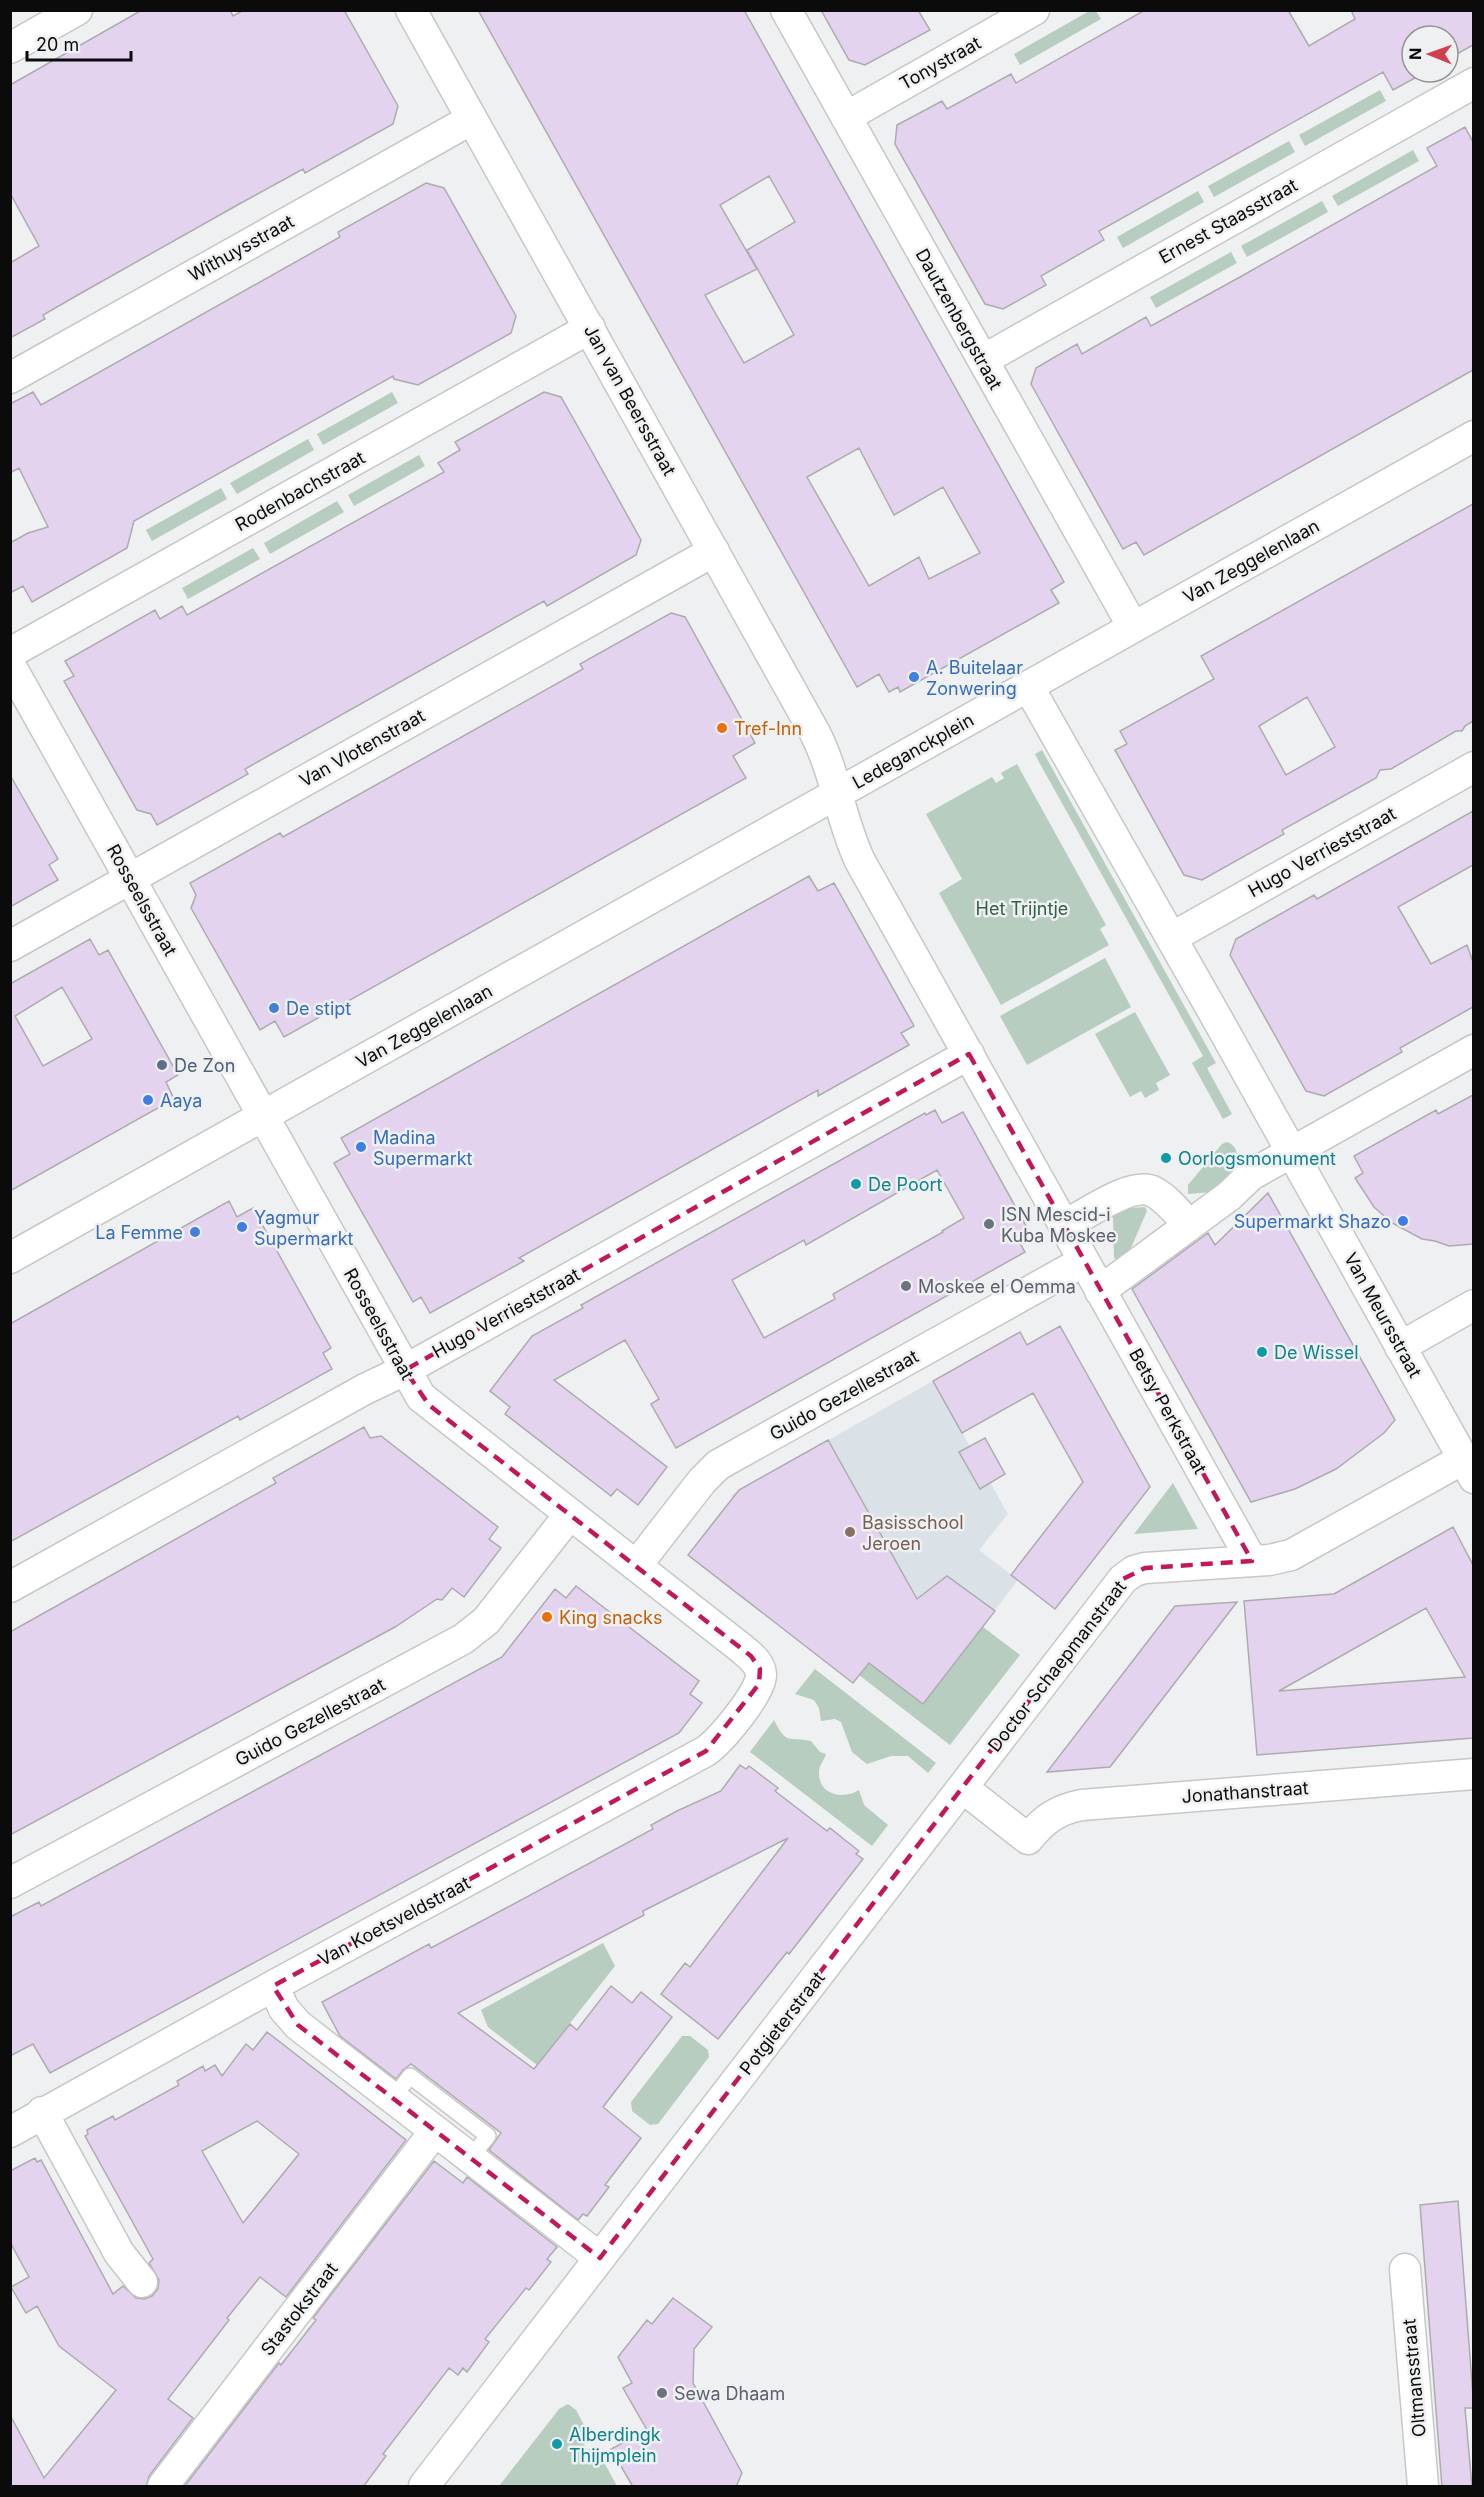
<svg xmlns="http://www.w3.org/2000/svg" width="1484" height="2497" font-family="Inter,sans-serif">
<rect width="100%" height="100%" fill="#eff0f1"/>
<path fill="#dae1e7" d="M 933,1381 L 1008,1514 L 979,1550 L 1018,1580 L 923,1704 L 869,1663 L 853,1683 L 688,1555 L 728,1503 L 734,1500 L 731,1495 Z"/>
<path fill="#b6cdbf" d="M 1091,10 L 1096,11 L 1101,19 L 1020,65 L 1014,54 Z
M 1380,90 L 1386,101 L 1305,146 L 1299,135 Z
M 1289,141 L 1295,152 L 1214,197 L 1208,186 Z
M 1413,150 L 1419,161 L 1338,206 L 1332,196 Z
M 1198,191 L 1204,202 L 1123,248 L 1117,237 Z
M 1322,201 L 1328,212 L 1247,257 L 1241,246 Z
M 1231,252 L 1237,263 L 1156,308 L 1150,297 Z
M 392,392 L 398,403 L 323,445 L 317,434 Z
M 308,439 L 314,450 L 237,494 L 230,483 Z
M 419,455 L 425,466 L 354,506 L 348,495 Z
M 221,488 L 227,499 L 152,541 L 146,530 Z
M 337,501 L 344,512 L 270,554 L 264,543 Z
M 253,548 L 260,559 L 188,599 L 182,588 Z
M 1042,750 L 1216,1063 L 1207,1068 L 1232,1114 L 1223,1119 L 1192,1063 L 1203,1056 L 1039,762 L 1035,754 Z
M 1017,764 L 1106,925 L 1100,929 L 1109,945 L 1001,1005 L 939,893 L 962,879 L 926,814 L 992,777 L 996,783 L 1004,778 L 1001,773 Z
M 1105,958 L 1131,1007 L 1027,1065 L 1000,1016 Z
M 1135,1012 L 1170,1075 L 1156,1083 L 1159,1090 L 1145,1098 L 1141,1091 L 1130,1097 L 1095,1034 Z
M 1227,1142 C 1247,1149 1231,1176 1226,1189 L 1224,1191 L 1188,1194 L 1188,1185 L 1222,1144 Z
M 1145,1207 L 1147,1211 L 1127,1257 L 1121,1261 L 1114,1258 L 1113,1215 L 1118,1209 Z
M 1173,1483 L 1198,1529 L 1134,1534 Z
M 983,1627 L 1020,1655 L 950,1745 L 859,1675 L 869,1662 L 923,1704 Z
M 815,1669 L 936,1763 L 928,1773 L 908,1756 L 891,1756 L 867,1764 L 852,1752 L 841,1722 L 835,1719 L 821,1721 L 819,1708 L 814,1700 L 795,1694 Z
M 774,1720 C 787,1746 788,1736 811,1741 L 820,1752 L 826,1754 C 825,1759 819,1765 819,1772 C 818,1795 843,1800 859,1790 L 864,1805 L 888,1825 L 872,1846 L 750,1752 Z
M 603,1943 L 615,1966 L 537,2065 L 488,2027 L 481,2010 Z
M 682,2036 L 690,2036 L 708,2050 L 709,2057 L 658,2124 L 650,2125 L 632,2111 L 631,2102 Z
M 568,2404 L 576,2410 L 591,2438 L 583,2442 L 587,2450 L 595,2446 L 617,2486 L 499,2486 L 559,2409 Z"/>
<path fill="#e4d3ee" stroke="#adacad" stroke-width="1.5" fill-rule="evenodd" d="M 142,10 L 230,10 L 233,16 L 244,10 L 344,10 L 398,106 L 393,124 L 305,173 L 303,169 L 241,203 L 83,292 L 43,315 L 45,319 L 10,338 L 10,263 L 39,246 L 10,193 L 10,85 Z
M 478,10 L 744,10 L 1064,582 L 1051,590 L 1059,603 L 900,692 L 898,687 L 889,692 L 879,674 L 857,687 ZM 769,176 L 795,222 L 747,250 L 794,335 L 744,363 L 705,295 L 757,269 L 720,205 ZM 859,448 L 894,515 L 943,487 L 980,553 L 929,579 L 919,557 L 869,586 L 807,477 Z
M 821,10 L 918,10 L 930,30 L 865,65 L 849,60 Z
M 1145,10 L 1288,10 L 1309,46 L 1355,19 L 1351,10 L 1473,10 L 1473,45 L 1448,59 L 1448,36 L 1412,36 L 1412,72 L 1426,72 L 1393,90 L 1383,72 L 1099,231 L 1104,240 L 1041,276 L 1046,285 L 1003,309 L 985,304 L 895,144 L 897,125 L 942,101 L 947,109 L 1011,74 L 1016,83 Z
M 1465,127 L 1473,142 L 1473,370 L 1144,555 L 1136,542 L 1123,549 L 1031,384 L 1036,368 L 1077,344 L 1082,354 L 1146,317 L 1151,326 L 1240,277 L 1437,166 L 1427,148 Z
M 426,183 L 444,188 L 516,316 L 511,333 L 418,385 L 394,379 L 393,376 L 134,521 L 127,548 L 32,602 L 23,586 L 10,593 L 10,543 L 28,533 L 48,527 L 19,468 L 10,473 L 10,404 L 33,392 L 41,405 L 340,237 L 338,232 Z
M 544,392 L 561,397 L 591,450 L 641,540 L 636,555 L 547,606 L 544,601 L 245,769 L 248,774 L 157,825 L 151,814 L 137,810 L 64,681 L 74,676 L 65,661 L 155,610 L 160,619 L 182,606 L 187,615 L 444,472 L 438,463 L 460,450 L 455,442 Z
M 1473,504 L 1473,721 L 1465,726 L 1462,731 L 1456,731 L 1391,769 L 1380,770 L 1376,778 L 1282,830 L 1284,834 L 1202,880 L 1184,875 L 1115,750 L 1127,744 L 1120,731 L 1214,679 L 1201,656 ZM 1307,697 L 1335,747 L 1286,775 L 1259,726 Z
M 671,613 L 685,617 L 755,743 L 733,756 L 746,778 L 284,1037 L 275,1021 L 260,1030 L 191,908 L 196,895 L 190,883 L 280,833 L 283,837 L 583,669 L 580,664 Z
M 10,775 L 58,859 L 49,865 L 58,880 L 10,907 Z
M 1473,811 L 1473,865 L 1398,907 L 1431,964 L 1467,945 L 1473,962 L 1473,1007 L 1400,1048 L 1402,1052 L 1324,1096 L 1306,1091 L 1230,955 L 1236,939 L 1314,895 L 1317,899 Z
M 809,876 L 818,891 L 834,883 L 914,1026 L 901,1033 L 909,1045 L 818,1096 L 818,1090 L 519,1258 L 524,1261 L 430,1313 L 421,1297 L 413,1302 L 334,1163 L 350,1154 L 341,1138 Z
M 90,939 L 99,955 L 108,950 L 178,1075 L 166,1082 L 174,1099 L 10,1191 L 10,984 ZM 62,987 L 92,1039 L 43,1066 L 15,1016 Z
M 1473,1095 L 1473,1244 L 1449,1246 L 1435,1241 L 1422,1239 L 1392,1223 L 1374,1207 L 1355,1178 L 1363,1173 L 1354,1156 L 1436,1110 L 1438,1114 Z
M 935,1110 L 942,1123 L 963,1112 L 1030,1233 L 1018,1240 L 1025,1252 L 676,1448 L 651,1404 L 659,1399 L 625,1340 L 554,1380 L 667,1467 L 638,1505 L 617,1489 L 611,1496 L 505,1414 L 510,1407 L 490,1391 L 532,1336 L 583,1308 L 581,1305 L 925,1113 L 926,1115 ZM 937,1170 L 964,1218 L 942,1231 L 943,1232 L 833,1294 L 835,1299 L 764,1338 L 732,1280 L 804,1240 L 806,1245 Z
M 1268,1193 L 1395,1420 L 1384,1433 L 1336,1469 L 1295,1489 L 1251,1502 L 1132,1289 L 1208,1233 L 1215,1245 Z
M 229,1201 L 237,1217 L 253,1208 L 331,1348 L 323,1353 L 332,1369 L 240,1420 L 238,1416 L 10,1542 L 10,1324 Z
M 1060,1326 L 1150,1487 L 1055,1609 L 1011,1575 L 1083,1482 L 1033,1393 L 962,1433 L 933,1381 L 1020,1332 L 1027,1345 Z
M 364,1427 L 370,1438 L 381,1436 L 498,1527 L 489,1539 L 501,1548 L 464,1597 L 452,1588 L 442,1600 L 437,1599 L 395,1627 L 10,1835 L 10,1632 L 276,1483 L 273,1478 Z
M 985,1438 L 1005,1474 L 980,1489 L 959,1452 Z
M 828,1440 L 917,1599 L 947,1576 L 995,1611 L 923,1704 L 869,1663 L 853,1683 L 688,1555 L 739,1490 Z
M 1453,1527 L 1473,1565 L 1473,1738 L 1257,1755 L 1244,1601 L 1334,1594 ZM 1426,1608 L 1465,1677 L 1279,1691 Z
M 576,1586 L 699,1681 L 690,1694 L 702,1703 L 679,1733 L 50,2073 L 33,2044 L 10,2056 L 10,1917 L 39,1902 L 41,1906 L 502,1657 L 555,1589 L 566,1598 Z
M 1237,1602 L 1110,1767 L 1047,1772 L 1175,1606 Z
M 740,1765 L 746,1769 L 749,1766 L 778,1788 L 775,1791 L 827,1831 L 830,1828 L 845,1840 L 859,1851 L 856,1854 L 863,1859 L 789,1954 L 787,1952 L 718,2039 L 661,1994 L 685,1963 L 690,1967 L 788,1838 L 643,1911 L 644,1915 L 458,2013 L 534,2069 L 570,2024 L 577,2030 L 611,1986 L 632,2003 L 641,1992 L 672,2017 L 603,2107 L 641,2138 L 605,2185 L 609,2187 L 587,2216 L 583,2214 L 578,2220 L 489,2150 L 501,2133 L 411,2064 L 403,2070 L 396,2079 L 340,2036 L 322,2002 L 429,1944 L 431,1948 L 508,1907 L 653,1829 L 651,1825 L 677,1811 L 721,1791 Z
M 267,2032 L 406,2140 L 286,2297 L 260,2277 L 227,2318 L 229,2320 L 168,2399 L 193,2418 L 149,2476 L 146,2487 L 10,2487 L 10,2415 L 44,2478 L 116,2390 L 59,2346 L 37,2306 L 26,2313 L 11,2287 L 29,2277 L 10,2242 L 10,2171 L 35,2158 L 37,2162 L 41,2160 L 113,2294 L 123,2286 L 136,2298 L 144,2299 L 152,2296 L 158,2289 L 159,2280 L 149,2263 L 153,2259 L 85,2136 L 88,2134 L 87,2130 L 113,2116 L 115,2120 L 179,2085 L 177,2081 L 203,2066 L 205,2071 L 215,2065 L 222,2076 L 246,2044 L 253,2050 ZM 257,2121 L 299,2154 L 243,2223 L 202,2151 Z
M 434,2161 L 463,2183 L 467,2177 L 557,2247 L 547,2259 L 551,2262 L 529,2290 L 526,2288 L 485,2339 L 489,2342 L 467,2372 L 463,2368 L 458,2375 L 449,2368 L 383,2454 L 386,2456 L 363,2487 L 184,2487 L 279,2363 L 281,2365 L 316,2320 L 313,2318 Z
M 1458,2201 L 1473,2396 L 1473,2408 L 1465,2408 L 1472,2487 L 1442,2487 L 1420,2205 Z
M 673,2298 L 712,2327 L 694,2349 L 693,2383 L 742,2473 L 736,2487 L 633,2487 L 611,2449 L 647,2430 L 623,2388 L 632,2383 L 618,2357 L 647,2320 L 652,2324 Z"/>
<g fill="none" stroke-linecap="round" stroke-linejoin="round">
<defs>
<path id="lane" d="M 393,2098 L 410,2076 L 488,2136 L 470,2158"/>
<path id="street" d="M 411,10 L 815,733 C 836,774 840,819 860,861 L 1252,1561
M 786,10 L 1133,627
M 10,48 L 77,10
M 846,117 L 1034,10
M 983,360 L 1474,83
M 10,378 L 472,119
M 10,653 L 590,328
M 10,665 L 421,1397 L 741,1648 C 749,1655 760,1662 761,1674 C 762,1692 721,1740 706,1751 L 273,1986 L 10,2132
M 1028,686 L 1219,1022 L 1474,1478
M 1171,938 L 1474,767
M 10,946 L 714,551
M 1064,1226 C 1085,1215 1133,1180 1154,1192 C 1167,1199 1179,1214 1189,1225
M 10,1258 L 1474,436
M 1100,1291 L 1229,1196 L 1251,1175 L 1474,1050
M 1400,1347 L 1474,1305
M 636,1566 L 702,1481 L 718,1465 L 1084,1261
M 10,1587 L 365,1389 L 405,1370 L 969,1054
M 963,1788 L 1028,1839 C 1043,1820 1058,1809 1082,1805 L 1474,1774
M 10,1883 L 463,1639 L 486,1621 L 570,1514
M 273,1986 L 284,2009 L 298,2025 L 600,2258
M 42,2112 L 119,2253 L 142,2282
M 1405,2269 L 1423,2486
M 163,2486 L 435,2131
M 424,2486 L 1123,1579 L 1134,1571 L 1145,1568 L 1269,1560 L 1291,1555 L 1463,1459"/>
</defs>
<use href="#lane" stroke="#c6c7c7" stroke-width="18"/>
<use href="#street" stroke="#c6c7c7" stroke-width="33"/>
<use href="#lane" stroke="#fff" stroke-width="15"/>
<use href="#street" stroke="#fff" stroke-width="30"/>
</g>
<path fill="none" stroke="#c2185b" stroke-width="4.5" stroke-dasharray="12 8" stroke-linejoin="round" d="M 969,1054 L 1252,1561 L 1145,1568 L 1123,1579 L 600,2258 L 298,2025 L 273,1986 L 706,1751 L 759,1684 L 760,1669 L 751,1656 L 429,1405 L 405,1370 Z"/>
<g fill="#3f7fe0" stroke="#eff0f1" stroke-width="2">
<circle cx="914" cy="677" r="6"/>
<circle cx="274" cy="1008" r="6"/>
<circle cx="148" cy="1100" r="6"/>
<circle cx="361" cy="1147" r="6"/>
<circle cx="1403" cy="1221" r="6"/>
<circle cx="242" cy="1227" r="6"/>
<circle cx="195" cy="1232" r="6"/>
</g>
<g fill="#e8710a" stroke="#eff0f1" stroke-width="2">
<circle cx="722" cy="728" r="6"/>
<circle cx="547" cy="1617" r="6"/>
</g>
<circle fill="#5c6f8a" stroke="#eff0f1" stroke-width="2" cx="162" cy="1065" r="6"/>
<g fill="#0f9aa8" stroke="#eff0f1" stroke-width="2">
<circle cx="1166" cy="1158" r="6"/>
<circle cx="856" cy="1184" r="6"/>
<circle cx="1262" cy="1352" r="6"/>
<circle cx="557" cy="2444" r="6"/>
</g>
<g fill="#6b7280" stroke="#eff0f1" stroke-width="2">
<circle cx="989" cy="1224" r="6"/>
<circle cx="906" cy="1286" r="6"/>
<circle cx="662" cy="2393" r="6"/>
</g>
<circle fill="#8d6e63" stroke="#eff0f1" stroke-width="2" cx="850" cy="1532" r="6"/>
<g text-anchor="middle" dominant-baseline="central" stroke-width="5" stroke-linejoin="round" paint-order="stroke">
<g font-size="18" fill="#0b0b0c" stroke="#eff0f1">
<text transform="translate(940 63) rotate(-29)">Tonystraat</text>
<text transform="translate(1228 221) rotate(-29)">Ernest Staasstraat</text>
<text transform="translate(241 248) rotate(-29)">Withuysstraat</text>
<text transform="translate(959 319) rotate(61)">Dautzenbergstraat</text>
<text transform="translate(630 400) rotate(61)">Jan van Beersstraat</text>
<text transform="translate(300 491) rotate(-29)">Rodenbachstraat</text>
<text transform="translate(1251 561) rotate(-29)">Van Zeggelenlaan</text>
<text transform="translate(362 748) rotate(-29)">Van Vlotenstraat</text>
<text transform="translate(913 751) rotate(-29)">Ledeganckplein</text>
<text transform="translate(1322 852) rotate(-29)">Hugo Verrieststraat</text>
<text transform="translate(142 900) rotate(61)">Rosseelsstraat</text>
<text transform="translate(424 1026) rotate(-29)">Van Zeggelenlaan</text>
<text transform="translate(506 1313) rotate(-29)">Hugo Verrieststraat</text>
<text transform="translate(1383 1315) rotate(61)">Van Meursstraat</text>
<text transform="translate(379 1324) rotate(61)">Rosseelsstraat</text>
<text transform="translate(844 1395) rotate(-29)">Guido Gezellestraat</text>
<text transform="translate(1168 1411) rotate(61)">Betsy Perkstraat</text>
<text transform="translate(1057 1666) rotate(-52)">Doctor Schaepmanstraat</text>
<text transform="translate(310 1722) rotate(-28)">Guido Gezellestraat</text>
<text transform="translate(1245 1792) rotate(-4)">Jonathanstraat</text>
<text transform="translate(394 1921) rotate(-28)">Van Koetsveldstraat</text>
<text transform="translate(782 2023) rotate(-52)">Potgieterstraat</text>
<text transform="translate(299 2309) rotate(-52)">Stastokstraat</text>
<text transform="translate(1414 2378) rotate(-95)">Oltmansstraat</text>
</g>
<g font-size="18" fill="#366cbe" stroke="#eff0f1" text-anchor="start">
<text x="926" y="667">A. Buitelaar<tspan x="926" dy="21">Zonwering</tspan></text>
<text x="286" y="1008">De stipt</text>
<text x="160" y="1100">Aaya</text>
<text x="373" y="1137">Madina<tspan x="373" dy="21">Supermarkt</tspan></text>
<text x="254" y="1217">Yagmur<tspan x="254" dy="21">Supermarkt</tspan></text>
<text x="1391" y="1221" text-anchor="end">Supermarkt Shazo</text>
<text x="183" y="1232" text-anchor="end">La Femme</text>
</g>
<g font-size="18" fill="#c56008" stroke="#eff0f1" text-anchor="start">
<text x="734" y="728">Tref-Inn</text>
<text x="559" y="1617">King snacks</text>
</g>
<g font-size="18" fill="#316348" stroke="#eff0f1">
<text x="1022" y="908">Het Trijntje</text>
</g>
<g font-size="18" fill="#4e5e75" stroke="#eff0f1" text-anchor="start">
<text x="174" y="1065">De Zon</text>
</g>
<g font-size="18" fill="#0d838f" stroke="#eff0f1" text-anchor="start">
<text x="1178" y="1158">Oorlogsmonument</text>
<text x="868" y="1184">De Poort</text>
<text x="1274" y="1352">De Wissel</text>
<text x="569" y="2434">Alberdingk<tspan x="569" dy="21">Thijmplein</tspan></text>
</g>
<g font-size="18" fill="#5b616d" stroke="#eff0f1" text-anchor="start">
<text x="1001" y="1214">ISN Mescid-i<tspan x="1001" dy="21">Kuba Moskee</tspan></text>
<text x="918" y="1286">Moskee el Oemma</text>
<text x="674" y="2393">Sewa Dhaam</text>
</g>
<g font-size="18" fill="#785e54" stroke="#eff0f1" text-anchor="start">
<text x="862" y="1522">Basisschool<tspan x="862" dy="21">Jeroen</tspan></text>
</g>
</g>
<rect width="1484" height="2497" fill="none" stroke="#0b0b0c" stroke-width="24"/>
<g transform="translate(1430 54) rotate(271)"><circle r="28" fill="#eff0f1" stroke="#949495" stroke-width="1.5"/>
<path d="M0-4.5L10 22L0 15L-10 22Z" fill="#d0404f"/>
<text y="-9" font-size="16" font-weight="bold" text-anchor="middle" fill="#0b0b0c">N</text>
</g>
<path d="M27 51v9h104v-9" fill="none" stroke="#0b0b0c" stroke-width="3"/>
<text x="36" y="51" font-size="18" fill="#0b0b0c" stroke="#eff0f1" stroke-width="4.5" paint-order="stroke">20 m</text>
</svg>
